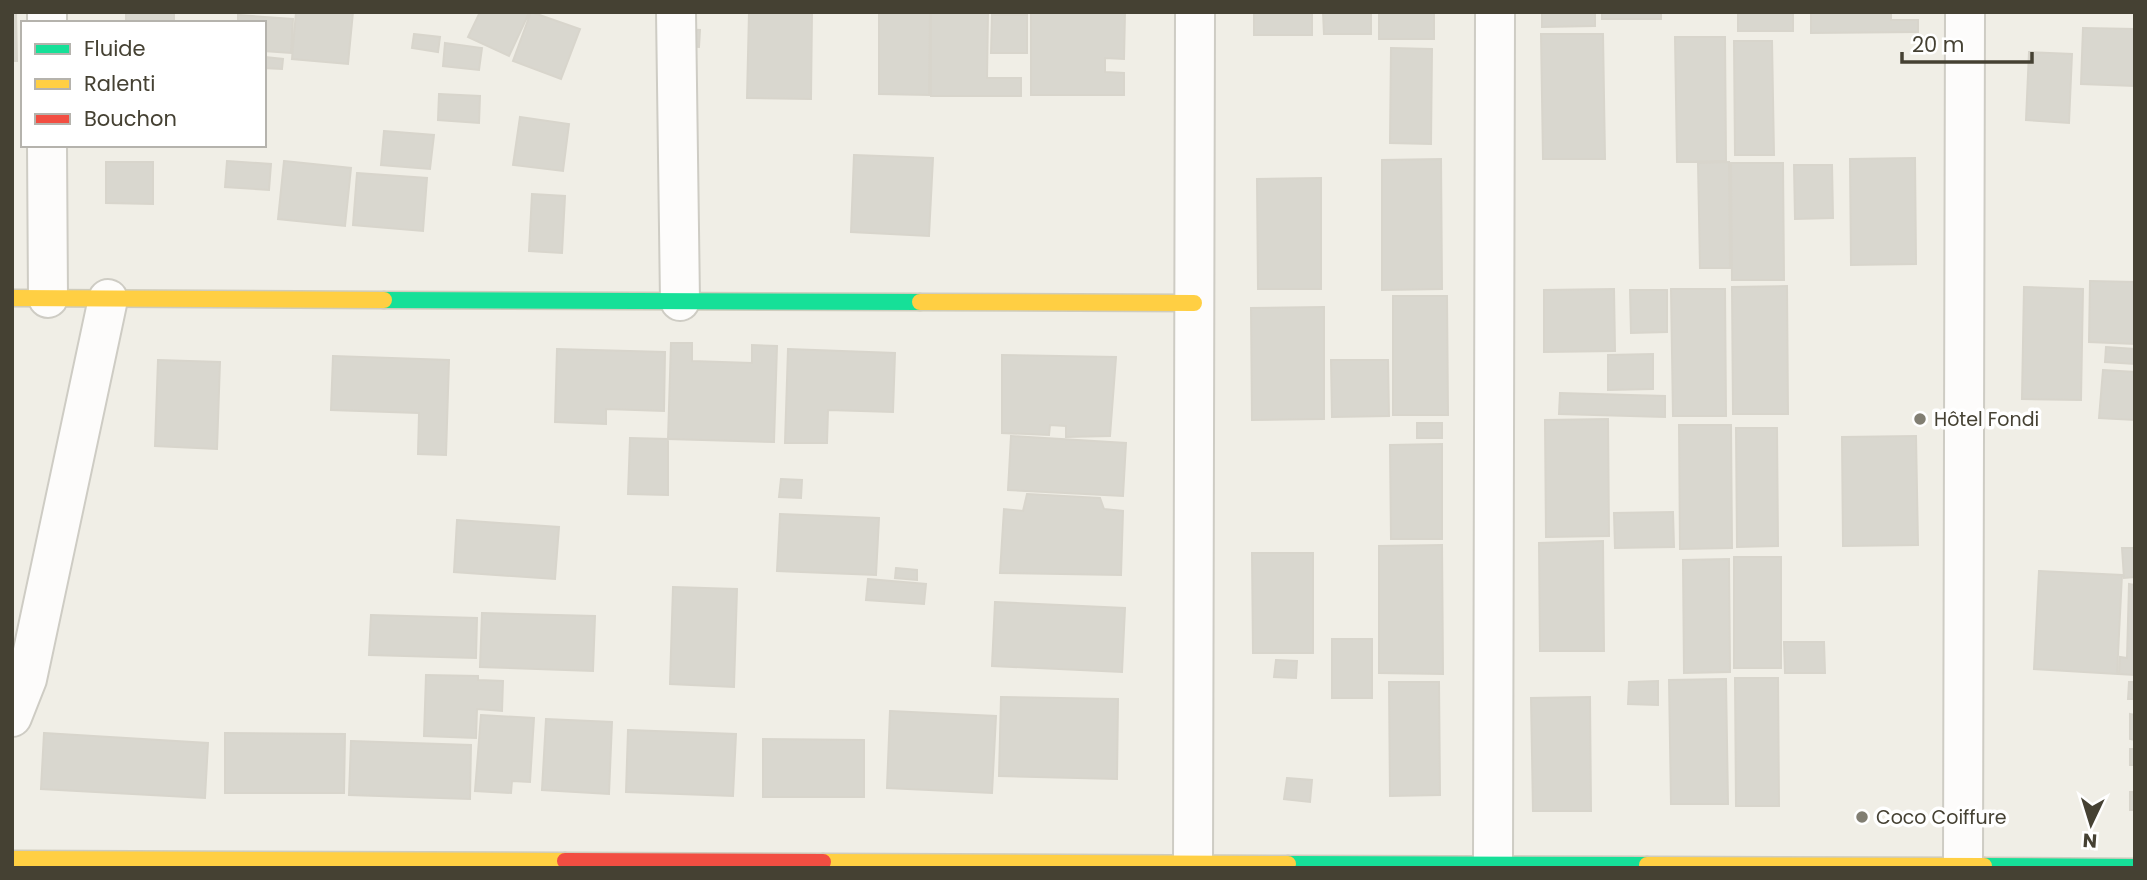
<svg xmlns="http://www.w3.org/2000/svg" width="2147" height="880" font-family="Poppins,sans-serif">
<rect width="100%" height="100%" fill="#f0eee6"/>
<path fill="#d9d7cf" stroke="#d8d5cc" stroke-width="2" d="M 12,12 L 16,12 L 17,61 L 12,61 Z
M 126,12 L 174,12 L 174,23 L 126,23 Z
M 296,12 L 353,12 L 348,64 L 292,59 Z
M 480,12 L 529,13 L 509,56 L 468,37 Z
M 531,12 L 580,29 L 561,79 L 513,61 Z
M 749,12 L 812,12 L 811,99 L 747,98 Z
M 879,12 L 930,12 L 929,95 L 879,94 Z
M 931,12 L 988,12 L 987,78 L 1021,78 L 1021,96 L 931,96 Z
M 1031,12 L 1125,12 L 1124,59 L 1105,58 L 1105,72 L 1124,73 L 1124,95 L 1031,95 Z
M 1254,12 L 1312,12 L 1312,35 L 1254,35 Z
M 1323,12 L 1371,12 L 1371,34 L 1324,34 Z
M 1379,12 L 1434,12 L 1434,39 L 1379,39 Z
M 1542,12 L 1595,12 L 1595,26 L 1542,27 Z
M 1602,12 L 1661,12 L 1661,19 L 1602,19 Z
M 1738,12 L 1793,12 L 1793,31 L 1738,31 Z
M 1811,12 L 1891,12 L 1891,20 L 1918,20 L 1918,32 L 1811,33 Z
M 238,15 L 293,19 L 291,53 L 264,51 L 264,23 L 238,23 Z
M 992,15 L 1027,15 L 1027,53 L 991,53 Z
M 2083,28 L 2135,29 L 2135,86 L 2081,84 Z
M 683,29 L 700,30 L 699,47 L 682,46 Z
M 414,34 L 440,37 L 438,52 L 412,48 Z
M 1541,34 L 1603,34 L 1605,159 L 1543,159 Z
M 1675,37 L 1725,37 L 1726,161 L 1677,162 Z
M 1734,41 L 1772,41 L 1774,155 L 1735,155 Z
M 445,43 L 482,48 L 479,70 L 443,66 Z
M 1391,48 L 1432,49 L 1431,144 L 1390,143 Z
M 2029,52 L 2072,54 L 2069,123 L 2026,120 Z
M 265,57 L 283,59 L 282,69 L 264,68 Z
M 439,94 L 480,96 L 479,123 L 438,120 Z
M 520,117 L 569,124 L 563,171 L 513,165 Z
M 384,131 L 434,135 L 430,169 L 381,165 Z
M 854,155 L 933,158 L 929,236 L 851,232 Z
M 1915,158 L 1916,264 L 1851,265 L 1850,159 Z
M 1441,159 L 1442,289 L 1382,290 L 1382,160 Z
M 227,161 L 271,164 L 269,190 L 225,187 Z
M 284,161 L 351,168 L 345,226 L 278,219 Z
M 106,162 L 153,162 L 153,204 L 106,203 Z
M 1729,162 L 1730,268 L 1700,268 L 1698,163 Z
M 1731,163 L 1783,163 L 1784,280 L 1732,280 Z
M 1794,165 L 1832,165 L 1833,218 L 1795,219 Z
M 357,173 L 427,178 L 423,231 L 353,225 Z
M 1321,178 L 1321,289 L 1258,289 L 1257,179 Z
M 532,194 L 565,196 L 562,253 L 529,251 Z
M 2090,281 L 2135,282 L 2135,344 L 2089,342 Z
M 1787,286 L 1788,414 L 1733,414 L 1732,287 Z
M 2024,287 L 2083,289 L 2081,400 L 2022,399 Z
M 1614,289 L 1615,351 L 1544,352 L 1544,290 Z
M 1671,289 L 1725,289 L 1726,416 L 1673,416 Z
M 1630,290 L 1667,290 L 1667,332 L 1631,333 Z
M 1393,296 L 1447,296 L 1448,415 L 1393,415 Z
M 1324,307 L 1324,419 L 1252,420 L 1251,308 Z
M 671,343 L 692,343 L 692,361 L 752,363 L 752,345 L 777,346 L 774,442 L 668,439 Z
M 2106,347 L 2135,349 L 2135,364 L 2105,362 Z
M 557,349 L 665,352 L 664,411 L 606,409 L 606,424 L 555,422 Z
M 788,349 L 895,353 L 893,412 L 828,410 L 827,443 L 785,443 Z
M 1653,354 L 1653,389 L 1608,390 L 1608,355 Z
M 1002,355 L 1116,357 L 1110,436 L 1066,437 L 1066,426 L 1050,425 L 1049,435 L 1002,433 Z
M 333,356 L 449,360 L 446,455 L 418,454 L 419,413 L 331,410 Z
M 158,360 L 220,362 L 217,449 L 155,446 Z
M 1331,360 L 1388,360 L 1389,416 L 1332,417 Z
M 2103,370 L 2135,372 L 2135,420 L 2099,418 Z
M 1560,393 L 1665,396 L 1665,417 L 1559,414 Z
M 1608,419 L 1609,536 L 1546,537 L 1545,420 Z
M 1417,423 L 1442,423 L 1442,438 L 1417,438 Z
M 1679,425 L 1731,425 L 1732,548 L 1680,549 Z
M 1736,428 L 1777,428 L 1778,546 L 1737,547 Z
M 1011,436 L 1126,443 L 1123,496 L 1008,490 Z
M 1916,436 L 1918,545 L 1843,546 L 1842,437 Z
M 630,438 L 668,439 L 668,495 L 628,494 Z
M 1442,444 L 1442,539 L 1391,539 L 1390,445 Z
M 781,479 L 802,480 L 801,498 L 779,497 Z
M 1027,494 L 1100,498 L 1104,509 L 1123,511 L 1121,575 L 1000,573 L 1004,509 L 1023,511 Z
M 1673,512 L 1674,547 L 1615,548 L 1614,513 Z
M 780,514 L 879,518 L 876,575 L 777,571 Z
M 457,520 L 559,527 L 555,579 L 454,572 Z
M 1603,541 L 1604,651 L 1540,651 L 1539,543 Z
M 1442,545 L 1443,674 L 1379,673 L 1379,546 Z
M 2122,548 L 2135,548 L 2135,577 L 2124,578 Z
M 1252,553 L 1313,553 L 1313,653 L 1253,653 Z
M 1734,557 L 1781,557 L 1781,668 L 1734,668 Z
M 1729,559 L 1730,672 L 1684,673 L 1683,560 Z
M 896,568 L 917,570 L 917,580 L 895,578 Z
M 2039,571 L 2122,575 L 2117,674 L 2034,669 Z
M 868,579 L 926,584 L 924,604 L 866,600 Z
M 2129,584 L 2135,585 L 2135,675 L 2119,674 L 2120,657 L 2127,658 Z
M 673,587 L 737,589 L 734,687 L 670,684 Z
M 995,602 L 1125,608 L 1122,672 L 992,666 Z
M 482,613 L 595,616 L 593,671 L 480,667 Z
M 371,615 L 477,618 L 476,658 L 369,655 Z
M 1332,639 L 1372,639 L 1372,698 L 1332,698 Z
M 1784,642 L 1824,642 L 1825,673 L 1785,673 Z
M 1276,660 L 1297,661 L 1296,678 L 1274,677 Z
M 426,675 L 478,676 L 478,680 L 503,681 L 502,711 L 477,709 L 476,738 L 424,736 Z
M 1735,678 L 1778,678 L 1779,806 L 1736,806 Z
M 1726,679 L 1728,804 L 1671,804 L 1669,680 Z
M 1658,681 L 1658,705 L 1628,704 L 1629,682 Z
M 1389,682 L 1439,682 L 1440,795 L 1390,796 Z
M 2129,682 L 2135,682 L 2135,699 L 2128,699 Z
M 1001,697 L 1118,699 L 1117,779 L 999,776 Z
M 1590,697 L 1591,811 L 1533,811 L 1531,698 Z
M 890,711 L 996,716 L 992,793 L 887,788 Z
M 2130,714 L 2135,715 L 2135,740 L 2130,739 Z
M 481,715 L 534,718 L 530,782 L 512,781 L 511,793 L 475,791 Z
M 546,719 L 612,722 L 609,794 L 542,790 Z
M 628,730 L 736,734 L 733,796 L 626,792 Z
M 44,733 L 208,743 L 205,798 L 41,789 Z
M 225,733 L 345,734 L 344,793 L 225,793 Z
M 763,739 L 864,740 L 864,797 L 763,797 Z
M 351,741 L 471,745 L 470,799 L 349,795 Z
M 2130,749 L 2135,749 L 2135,765 L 2130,765 Z
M 1287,778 L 1312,780 L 1310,802 L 1284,799 Z
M 2130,792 L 2135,792 L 2135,810 L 2130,810 Z"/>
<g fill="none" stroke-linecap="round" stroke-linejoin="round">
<defs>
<path id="street" d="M 47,12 L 47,23
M 676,12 L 680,301
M 47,145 L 48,298
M 12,717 L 27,679 L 108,299
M 1493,864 L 1495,12
M 1963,866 L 1965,12
M 1193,868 L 1195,12"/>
<path id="fast" d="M 384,300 L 920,302
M 1288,864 L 1647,865
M 1984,866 L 2135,867"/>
<path id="slow" d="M 12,298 L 384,300
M 920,302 L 1194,303
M 12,859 L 565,861
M 823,862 L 1288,864
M 1647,865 L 1984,866"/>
<path id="jam" d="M 565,861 L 823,862"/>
</defs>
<use href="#street" stroke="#ceccc4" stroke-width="42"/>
<use href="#fast" stroke="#cfccbd" stroke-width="19"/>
<use href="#slow" stroke="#cfccbd" stroke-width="19"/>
<use href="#jam" stroke="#cfccbd" stroke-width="19"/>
<use href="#street" stroke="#fdfcfb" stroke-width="38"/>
<use href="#fast" stroke="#16e098" stroke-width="16"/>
<use href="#slow" stroke="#ffcf43" stroke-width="16"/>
<use href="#jam" stroke="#f24e42" stroke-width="16"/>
</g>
<g fill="#817e72" stroke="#fff" stroke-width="2.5">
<circle cx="1920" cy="419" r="7"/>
<circle cx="1862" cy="817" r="7"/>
</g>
<g text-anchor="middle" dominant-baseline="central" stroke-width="7" stroke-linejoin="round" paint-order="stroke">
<g font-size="19" fill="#454133" stroke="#fff" text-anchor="start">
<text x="1934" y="419">Hôtel Fondi</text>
<text x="1876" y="817">Coco Coiffure</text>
</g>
</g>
<rect width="2147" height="880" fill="none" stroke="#454133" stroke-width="28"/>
<rect x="21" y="21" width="245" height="126" fill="#ffffff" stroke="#b5b3ad" stroke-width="2"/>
<rect x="35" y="44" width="35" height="10" fill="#16e098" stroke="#b5b3ad" stroke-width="2"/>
<text x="84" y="56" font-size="21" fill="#454133">Fluide</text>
<rect x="35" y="79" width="35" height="10" fill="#ffcf43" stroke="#b5b3ad" stroke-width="2"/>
<text x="84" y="91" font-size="21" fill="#454133">Ralenti</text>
<rect x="35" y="114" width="35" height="10" fill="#f24e42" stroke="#b5b3ad" stroke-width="2"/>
<text x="84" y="126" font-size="21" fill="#454133">Bouchon</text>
<g transform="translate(2091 824) rotate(184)" stroke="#ffffff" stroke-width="5" paint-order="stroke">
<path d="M0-5L12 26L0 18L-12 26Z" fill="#454133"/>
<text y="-10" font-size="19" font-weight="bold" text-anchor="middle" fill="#454133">N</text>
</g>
<path d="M1902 52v10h130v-10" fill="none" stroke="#454133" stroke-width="3.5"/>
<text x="1912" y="52" font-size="21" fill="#454133" stroke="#ffffff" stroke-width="5" paint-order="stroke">20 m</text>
</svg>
